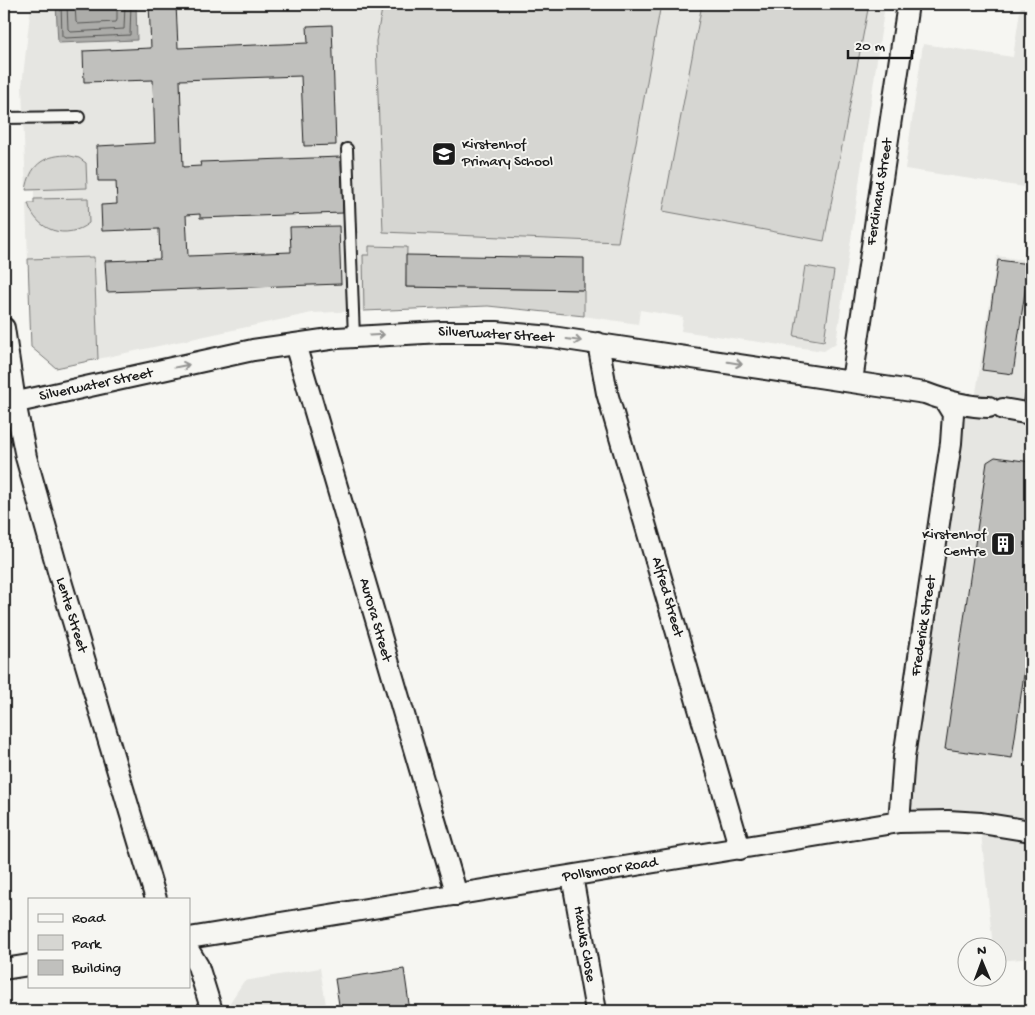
<svg xmlns="http://www.w3.org/2000/svg" width="1035" height="1015" font-family="'Gochi Hand',sans-serif">
<rect width="100%" height="100%" fill="#f6f6f2"/>
<filter id="ink" filterUnits="userSpaceOnUse"><feTurbulence type="fractalNoise" baseFrequency=".02" numOctaves="2"/><feDisplacementMap in="SourceGraphic" scale="10" xChannelSelector="R" yChannelSelector="G"/><feConvolveMatrix kernelMatrix="1 2 1 2 8 2 1 2 1" color-interpolation-filters="sRGB"/></filter>
<g filter="url(#ink)">
<path fill="#e6e6e2" d="M 31,4 L 885,4 L 836,343 L 824,351 L 681,331 L 683,317 L 640,310 L 638,324 L 556,312 L 488,306 L 312,313 L 56,368 L 31,347 L 26,203 L 34,203 L 34,191 L 26,191 L 22,86 Z
M 1021,4 L 1031,4 L 1031,188 L 905,169 L 923,44 L 1013,57 Z
M 997,256 L 1031,261 L 1031,958 L 998,961 L 998,948 L 993,947 L 980,823 L 899,822 L 953,414 L 974,406 Z
M 320,968 L 327,1011 L 231,1011 L 229,1004 L 244,981 Z"/>
<path fill="#d6d6d2" stroke="#797977" d="M 383,4 L 661,4 L 618,242 L 383,232 L 376,41 Z
M 702,4 L 869,4 L 824,241 L 663,211 Z
M 66,155 L 79,158 L 86,163 L 87,188 L 26,190 C 30,166 42,156 66,155 Z
M 88,198 L 89,223 C 66,241 36,231 28,203 L 34,203 L 34,199 Z
M 369,246 L 407,247 L 406,287 L 584,290 L 584,316 L 488,306 L 364,311 L 363,255 L 369,255 Z
M 94,257 L 98,359 L 56,368 L 31,347 L 28,259 Z
M 805,266 L 834,271 L 824,341 L 794,336 Z"/>
<path fill="#acaca9" stroke="#727271" d="M 56,4 L 136,4 L 137,40 L 58,43 Z"/>
<g fill="none" stroke-linecap="round" stroke-linejoin="round">
<path stroke="#565654" stroke-width="1" d="M 61,4 L 62,36 L 65,38 L 130,35 L 131,4
M 67,4 L 68,29 L 71,32 L 124,29 L 125,4
M 75,4 L 76,22 L 78,24 L 116,22 L 117,20 L 117,4"/>
</g>
<path fill="#c0c0bd" stroke="#1c1c1c" d="M 149,4 L 176,4 L 178,48 L 308,43 L 307,26 L 332,25 L 336,145 L 304,146 L 301,76 L 180,80 L 183,167 L 201,166 L 200,162 L 341,157 L 343,213 L 200,218 L 200,214 L 186,215 L 188,256 L 291,252 L 290,227 L 339,226 L 341,284 L 107,292 L 105,261 L 160,259 L 159,229 L 102,231 L 101,205 L 117,204 L 116,181 L 98,181 L 97,146 L 155,143 L 153,80 L 84,82 L 83,51 L 151,48 Z
M 305,4 L 334,4 L 334,7 L 305,8 Z
M 1030,105 L 1031,105 L 1031,122 L 1027,121 Z
M 406,255 L 584,258 L 584,290 L 406,287 Z
M 998,260 L 1029,264 L 1013,374 L 982,370 Z
M 995,457 L 1031,462 L 1031,625 L 1012,758 L 945,749 L 987,462 Z
M 404,969 L 410,1011 L 340,1011 L 335,979 Z"/>
<g fill="none" stroke-linecap="round" stroke-linejoin="round">
<defs>
<path id="service" d="M 4,118 L 79,117
M 347,149 L 354,337
M 1029,413 L 1031,398"/>
<path id="minor" d="M 4,328 L 15,402 L 26,457 L 58,571 L 156,899
M 598,343 L 607,393 L 740,849
M 295,344 L 457,895
M 852,381 L 908,4
M 4,405 L 253,350 L 337,338 L 441,332 L 497,332 L 552,337 L 925,393 C 946,401 966,407 989,407
M 1003,409 L 1031,414
M 899,822 L 904,757 L 951,443 L 953,414 L 945,401
M 572,876 L 596,1011
M 189,938 L 899,822 L 948,821 L 981,823 L 1031,831
M 189,951 L 198,966 L 212,1011
M 4,969 L 29,965"/>
</defs>
<use href="#service" stroke="#1c1c1c" stroke-width="14"/>
<use href="#minor" stroke="#1c1c1c" stroke-width="24"/>
<use href="#service" stroke="#f6f6f2" stroke-width="10"/>
<use href="#minor" stroke="#f6f6f2" stroke-width="20"/>
</g>
<defs><path id="oneway-shaft" d="M-6 0H5M1.5-3L5.5 0L1.5 3" fill="none" stroke-width="1.6" stroke-linecap="round" stroke-linejoin="round" transform="scale(1.25)"/></defs>
<g stroke="#949492">
<use href="#oneway-shaft" transform="translate(377 335) rotate(-3)"/>
<use href="#oneway-shaft" transform="translate(574 340) rotate(8)"/>
<use href="#oneway-shaft" transform="translate(735 363) rotate(9)"/>
<use href="#oneway-shaft" transform="translate(182 366) rotate(-12)"/>
</g>
</g>
<defs>
<symbol id="school-square" viewBox="-11 -11 22 22"><rect x="-9" y="-9" width="18" height="18" rx="4" fill="#1c1c1c" stroke="#f6f6f2"/><path d="M0-5L7-2L0 1L-7-2ZM-4 1L0 2.5L4 1V4Q0 6-4 4Z" fill="#fff"/></symbol>
<symbol id="building-square" viewBox="-11 -11 22 22"><rect x="-9" y="-9" width="18" height="18" rx="4" fill="#1c1c1c" stroke="#f6f6f2"/><path d="M-4-6H4V6H1V3H-1V6H-4ZM-2.5-4.3h1.7v1.8h-1.7ZM.8-4.3h1.7v1.8H.8ZM-2.5-1h1.7V.8h-1.7ZM.8-1h1.7V.8H.8Z" fill="#fff"/></symbol>
</defs>
<g fill-rule="evenodd">
<use href="#school-square" x="430" y="140" width="28" height="28"/>
<use href="#building-square" x="989" y="530" width="28" height="28"/>
</g>
<g text-anchor="middle" dominant-baseline="central" stroke-width="4" stroke-linejoin="round" paint-order="stroke">
<g font-size="15" fill="#1c1c1c" stroke="#f6f6f2" text-anchor="start">
<text x="462" y="145">Kirstenhof<tspan x="462" dy="17">Primary School</tspan></text>
<text x="986" y="535" text-anchor="end">Kirstenhof<tspan x="986" dy="17">Centre</tspan></text>
</g>
<g font-size="15" fill="#1c1c1c" stroke="#f6f6f2">
<text transform="translate(880 192) rotate(-81)">Ferdinand Street</text>
<text transform="translate(496 335) rotate(3)">Silverwater Street</text>
<text transform="translate(96 385) rotate(-12)">Silverwater Street</text>
<text transform="translate(667 597) rotate(74)">Alfred Street</text>
<text transform="translate(71 615) rotate(73)">Lente Street</text>
<text transform="translate(375 620) rotate(74)">Aurora Street</text>
<text transform="translate(924 626) rotate(-81)">Frederick Street</text>
<text transform="translate(610 870) rotate(-9)">Pollsmoor Road</text>
<text transform="translate(584 944) rotate(80)">Hawks Close</text>
</g>
</g>
<rect width="1035" height="1015" fill="none" stroke="#f6f6f2" stroke-width="20"/>
<rect x="10" y="10" width="1015" height="995" fill="none" stroke="#1c1c1c" stroke-width="2" filter="url(#ink)"/>
<rect x="28" y="898" width="162" height="90" fill="#f6f6f2" stroke="#9f9f9c"/>
<rect x="38" y="914" width="25" height="8" fill="#f6f6f2" stroke="#9f9f9c"/>
<text x="72" y="922" font-size="15" fill="#1c1c1c">Road</text>
<rect x="38" y="935" width="25" height="15" fill="#d6d6d2" stroke="#9f9f9c"/>
<text x="72" y="948" font-size="15" fill="#1c1c1c">Park</text>
<rect x="38" y="960" width="25" height="15" fill="#c0c0bd" stroke="#9f9f9c"/>
<text x="72" y="972" font-size="15" fill="#1c1c1c">Building</text>
<g transform="translate(982 962) rotate(359)"><circle r="24" fill="#f6f6f2" stroke="#9f9f9c"/>
<path d="M0-4L9 19L0 12L-9 19Z" fill="#1c1c1c"/>
<text y="-8" font-size="14" font-weight="bold" text-anchor="middle" fill="#1c1c1c">N</text>
</g>
<path d="M848 50v8h64v-8" fill="none" stroke="#1c1c1c" stroke-width="2.5"/>
<text x="855" y="50" font-size="15" fill="#1c1c1c" stroke="#f6f6f2" stroke-width="4" paint-order="stroke">20 m</text>
</svg>
